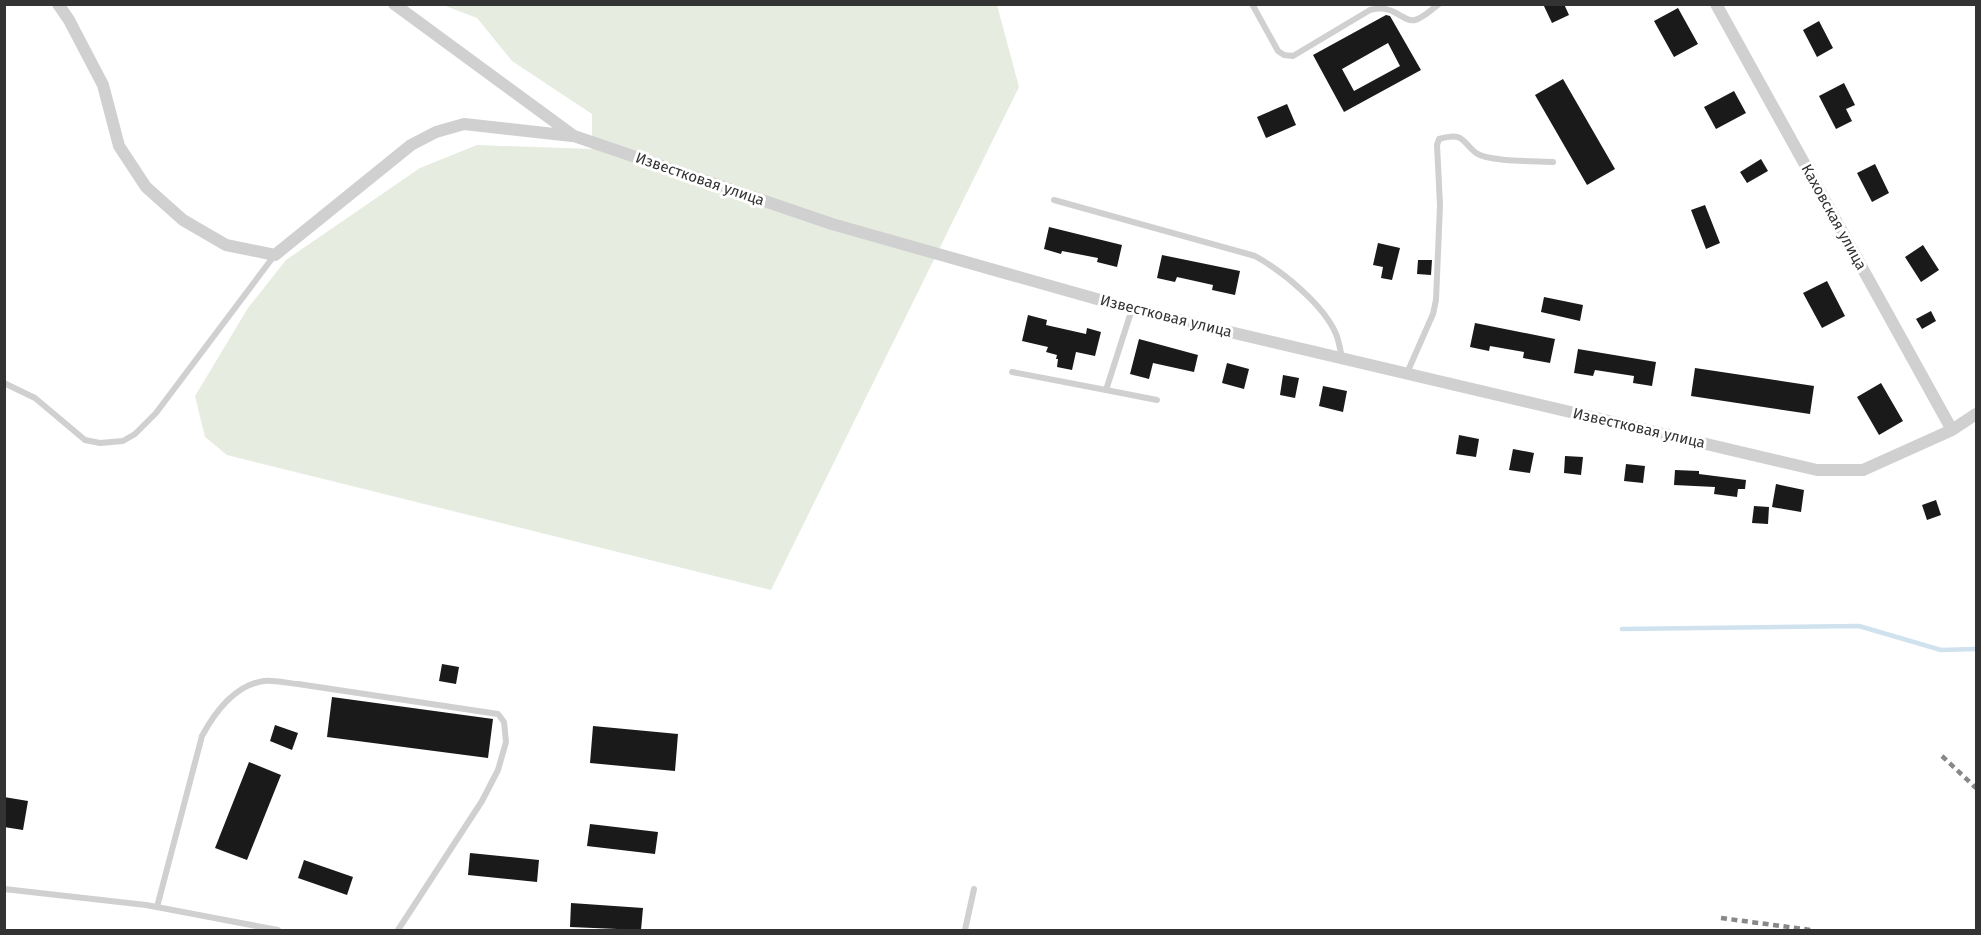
<svg xmlns="http://www.w3.org/2000/svg" width="1981" height="935" font-family="'Fira Sans',sans-serif">
<rect width="100%" height="100%" fill="#fff"/>
<path fill="#e6ecdf" d="M 443,5 L 997,5 L 1019,87 L 771,590 L 227,455 L 205,437 L 195,396 L 248,308 L 286,260 L 420,168 L 477,145 L 592,149 L 592,114 L 512,61 L 477,18 Z"/>
<g fill="none" stroke-linecap="round" stroke-linejoin="round">
<path stroke="#cfe2ee" stroke-width="4.5" d="M 1622,629 L 1859,626 L 1941,650 L 1976,649"/>
</g>
<path fill="#1a1a1a" fill-rule="evenodd" d="M 1543,4 L 1564,4 L 1569,15 L 1552,23 Z
M 1678,8 L 1698,44 L 1674,57 L 1654,21 Z
M 1386,15 L 1390,16 L 1421,70 L 1344,112 L 1313,55 ZM 1388,43 L 1400,66 L 1354,91 L 1342,69 Z
M 1819,21 L 1833,48 L 1817,57 L 1803,30 Z
M 1563,79 L 1615,169 L 1587,185 L 1535,95 Z
M 1844,83 L 1855,105 L 1846,109 L 1852,121 L 1836,129 L 1819,96 Z
M 1734,91 L 1746,113 L 1716,129 L 1704,107 Z
M 1287,104 L 1296,125 L 1266,138 L 1257,117 Z
M 1761,159 L 1768,171 L 1747,183 L 1740,172 Z
M 1875,164 L 1889,193 L 1872,202 L 1857,173 Z
M 1705,205 L 1720,243 L 1706,249 L 1691,210 Z
M 1049,227 L 1122,245 L 1117,267 L 1097,262 L 1098,258 L 1062,251 L 1061,254 L 1044,249 Z
M 1378,243 L 1400,248 L 1392,280 L 1381,278 L 1383,267 L 1373,265 Z
M 1923,245 L 1939,270 L 1921,282 L 1905,257 Z
M 1162,255 L 1240,271 L 1235,295 L 1212,290 L 1213,285 L 1177,277 L 1175,282 L 1157,278 Z
M 1418,260 L 1432,260 L 1431,275 L 1417,274 Z
M 1827,281 L 1845,316 L 1822,328 L 1803,293 Z
M 1544,297 L 1583,305 L 1580,321 L 1541,312 Z
M 1931,311 L 1936,321 L 1922,329 L 1916,319 Z
M 1028,315 L 1047,320 L 1046,325 L 1086,334 L 1087,328 L 1101,332 L 1095,356 L 1076,352 L 1072,370 L 1057,367 L 1058,359 L 1056,359 L 1057,355 L 1046,352 L 1048,347 L 1022,341 Z
M 1475,323 L 1555,339 L 1550,363 L 1523,358 L 1524,352 L 1490,346 L 1489,351 L 1470,347 Z
M 1139,339 L 1198,355 L 1194,372 L 1153,363 L 1149,379 L 1130,374 Z
M 1578,349 L 1656,362 L 1652,386 L 1633,383 L 1634,376 L 1595,370 L 1593,376 L 1574,373 Z
M 1227,363 L 1249,369 L 1244,389 L 1222,383 Z
M 1695,368 L 1814,386 L 1810,414 L 1691,396 Z
M 1283,375 L 1299,378 L 1295,398 L 1280,395 Z
M 1881,383 L 1903,421 L 1879,435 L 1857,397 Z
M 1323,386 L 1347,391 L 1343,412 L 1319,406 Z
M 1459,435 L 1479,439 L 1476,457 L 1456,454 Z
M 1513,449 L 1534,453 L 1530,473 L 1509,470 Z
M 1565,456 L 1583,457 L 1581,475 L 1564,473 Z
M 1626,464 L 1645,466 L 1643,483 L 1624,481 Z
M 1675,470 L 1699,471 L 1699,474 L 1746,480 L 1745,489 L 1738,489 L 1737,497 L 1714,494 L 1715,487 L 1674,485 Z
M 1776,484 L 1804,490 L 1801,512 L 1772,507 Z
M 1936,500 L 1941,515 L 1927,520 L 1922,505 Z
M 1754,506 L 1769,507 L 1768,524 L 1752,523 Z
M 442,664 L 459,667 L 456,684 L 439,681 Z
M 332,697 L 493,719 L 488,758 L 327,737 Z
M 275,725 L 298,733 L 292,750 L 270,741 Z
M 593,726 L 678,734 L 675,771 L 590,763 Z
M 249,762 L 281,775 L 247,860 L 215,848 Z
M 4,797 L 28,801 L 23,830 L 4,827 Z
M 590,824 L 658,832 L 655,854 L 587,846 Z
M 470,853 L 539,860 L 537,882 L 468,875 Z
M 304,860 L 353,877 L 347,895 L 298,878 Z
M 571,903 L 643,908 L 641,930 L 570,927 Z"/>
<g fill="none" stroke-linecap="round" stroke-linejoin="round">
<path stroke="#d0d0d0" stroke-width="6" d="M 1252,4 L 1278,51 L 1284,55 L 1293,56 L 1370,10 C 1394,3 1403,23 1415,20 C 1423,18 1432,9 1439,4
M 1054,200 L 1255,256 C 1282,271 1324,305 1336,334 C 1339,341 1340,350 1342,357
M 1012,372 L 1106,390 L 1132,309
M 1407,373 L 1433,314 L 1436,300 L 1440,205 L 1437,145 L 1439,139 C 1465,132 1461,141 1476,153 C 1489,162 1535,161 1553,162
M 4,383 L 35,398 L 85,440 L 100,443 L 123,441 L 135,434 L 156,413 L 274,256
M 1106,390 L 1157,400
M 4,889 L 146,905 L 278,930
M 157,907 L 202,736 C 215,712 235,685 264,681 C 274,680 287,683 298,684 L 498,714 L 504,722 L 506,742 L 498,770 L 482,801 L 398,930
M 965,930 L 974,889"/>
<path stroke="#d0d0d0" stroke-width="12" d="M 58,4 L 69,20 L 103,85 L 119,146 L 146,187 L 183,220 L 226,245 L 275,255 L 411,145 L 436,132 L 464,124 L 572,136
M 394,4 L 574,136 L 832,224 L 1132,309 L 1817,470 L 1863,470 L 1952,430 L 1976,414
M 1716,4 L 1952,430"/>
<path stroke="#888" stroke-width="4.5" stroke-dasharray="6 4.5" stroke-linecap="butt" d="M 1942,756 L 1976,788
M 1721,918 L 1811,930"/>
</g>
<g text-anchor="middle" dominant-baseline="central" stroke-width="6" stroke-linejoin="round" paint-order="stroke">
<g font-size="15" fill="#333" stroke="#fff">
<text transform="translate(700 179) rotate(19)">Известковая улица</text>
<text transform="translate(1834 217) rotate(61)">Каховская улица</text>
<text transform="translate(1166 316) rotate(14)">Известковая улица</text>
<text transform="translate(1639 428) rotate(13)">Известковая улица</text>
</g>
</g>
<rect width="1981" height="935" fill="none" stroke="#333333" stroke-width="12"/>
</svg>
